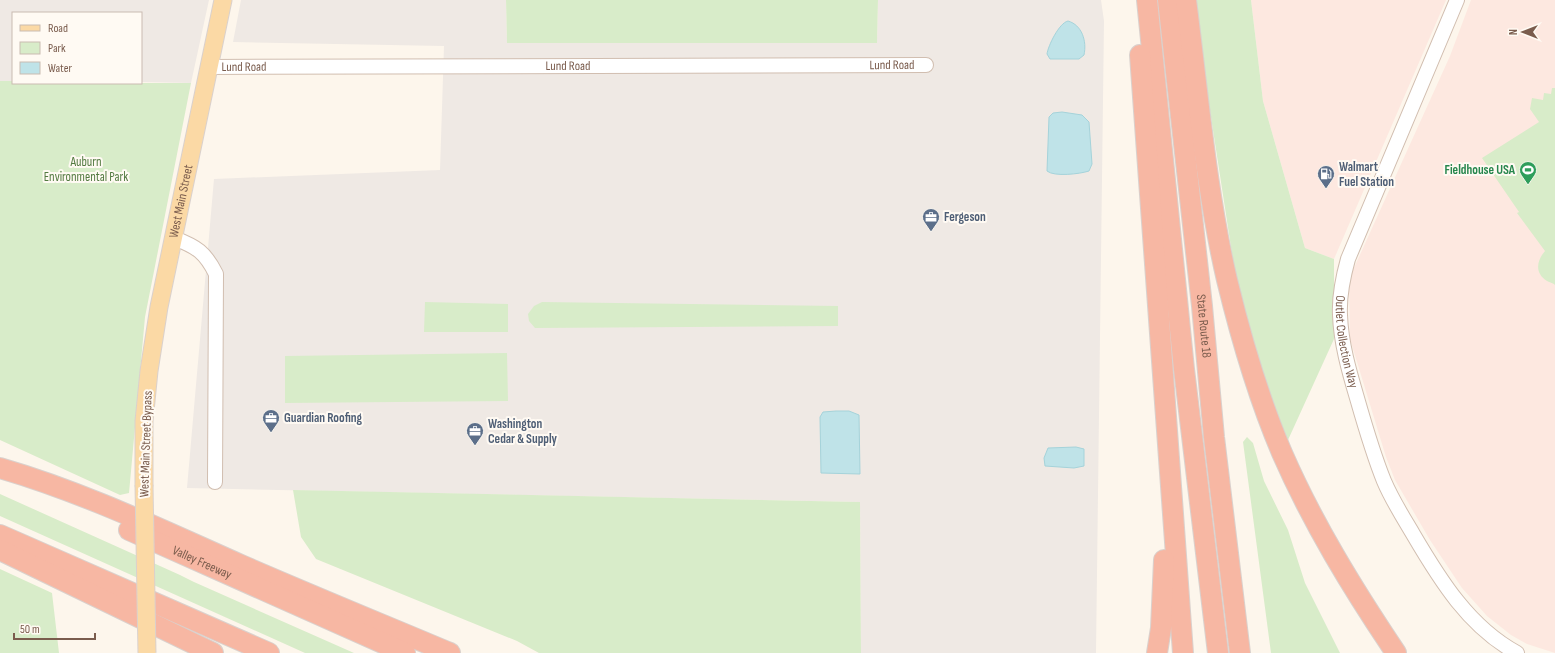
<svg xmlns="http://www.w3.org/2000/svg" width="1555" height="653" font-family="'Sofia Sans Condensed',sans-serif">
<rect width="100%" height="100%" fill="#fdf6ec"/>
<path fill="#fde8e0" d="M 1251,0 L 1446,0 L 1334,259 L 1305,248 L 1263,101 Z
M 1471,0 L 1555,0 L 1555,653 L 1527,644 L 1511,635 L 1487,616 L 1462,588 L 1430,540 L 1395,480 L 1386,457 L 1350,339 L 1349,279 L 1450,56 Z"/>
<path fill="#efe9e4" d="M 0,0 L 209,0 L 191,83 L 141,82 L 141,13 L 13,13 L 13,81 L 0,81 Z
M 241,0 L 506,0 L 507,43 L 877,43 L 878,0 L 1101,0 L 1104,21 L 1096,653 L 861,653 L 860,502 L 187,488 L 214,179 L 440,170 L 444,46 L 233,42 Z"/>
<path fill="#d8ecc9" d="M 506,0 L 878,0 L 877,43 L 507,43 Z
M 1193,0 L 1251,0 L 1263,101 L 1305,248 L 1334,259 L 1334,339 L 1288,440 L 1275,412 L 1239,299 Z
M 0,81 L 13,81 L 13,83 L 191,83 L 145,317 L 129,493 L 120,495 L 0,440 Z
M 1552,88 L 1555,88 L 1555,285 C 1552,282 1550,283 1547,281 C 1534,273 1537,260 1545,251 L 1517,213 L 1519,212 L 1482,158 L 1539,122 L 1530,109 L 1532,98 L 1543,100 L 1544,93 L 1551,94 Z
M 425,302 L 508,304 L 508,332 L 424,332 Z
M 542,302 L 838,306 L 838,326 L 535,328 L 529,321 L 528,314 L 534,306 Z
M 507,353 L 508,401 L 285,403 L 285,356 Z
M 1247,437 L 1253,443 L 1264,481 L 1288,530 L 1305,583 L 1340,653 L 1271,653 L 1243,442 Z
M 293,490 L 860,502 L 861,653 L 539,653 L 517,641 L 316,559 L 301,537 Z
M 0,494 L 180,575 L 194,582 L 354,653 L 305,653 L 0,516 Z
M 0,569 L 52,593 L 59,653 L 0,653 Z"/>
<path fill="#bfe3e8" stroke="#a5d3da" d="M 1068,21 C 1082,25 1087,41 1084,55 L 1079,59 L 1050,59 L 1047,54 C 1048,46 1059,23 1068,21 Z
M 1062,112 L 1082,115 L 1089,122 L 1092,164 L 1089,171 C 1080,174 1054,177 1047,171 L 1049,117 L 1053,113 Z
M 836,411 L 849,411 L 859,415 L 860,474 L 821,473 L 820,417 L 823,412 Z
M 1076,447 L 1084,449 L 1084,466 L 1074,468 L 1045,466 L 1044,458 L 1048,448 Z"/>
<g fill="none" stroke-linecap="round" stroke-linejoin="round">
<defs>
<g id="minor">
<path id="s1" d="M 1457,0 L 1348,259 C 1343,277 1339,296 1340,315 C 1341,343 1349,371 1357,398 C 1365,426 1373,454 1384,481 C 1392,500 1403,517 1413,534 C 1440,580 1469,627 1517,653"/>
<path id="s2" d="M 209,67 L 926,65"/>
<path d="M 174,238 C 197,247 205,252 216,274 L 215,482"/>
</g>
<g id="major">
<path id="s3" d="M 144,485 L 144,421 L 149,371 L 159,307 L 223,0"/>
</g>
<g id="highway">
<path d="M 1147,0 L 1184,369 L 1218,653"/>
<path id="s4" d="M 1168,0 L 1202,306 L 1214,437 L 1240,653"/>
<path d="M 1186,0 C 1198,92 1206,190 1227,280 C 1241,338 1259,399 1282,453 C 1313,524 1353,589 1396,653"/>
<path d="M 1140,55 L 1183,653"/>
<path d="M 0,468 C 83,492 162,530 241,565 C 310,595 381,624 450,653"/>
<path id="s5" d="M 129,530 L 405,653"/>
<path d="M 0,535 L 269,653"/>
<path d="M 0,550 L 213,653"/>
<path d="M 1157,653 L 1161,628 L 1164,560"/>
</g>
</defs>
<use href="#minor" stroke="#d1beb0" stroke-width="16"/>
<use href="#major" stroke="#dad1cd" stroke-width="19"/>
<use href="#highway" stroke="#dad1cd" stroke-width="22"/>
<use href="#minor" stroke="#fff" stroke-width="14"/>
<use href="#major" stroke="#fbd9a5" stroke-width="17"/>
<use href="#highway" stroke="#f7b7a3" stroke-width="20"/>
<defs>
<path id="major-bridge" d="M 144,485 L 147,653"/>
</defs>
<use href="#major-bridge" stroke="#dad1cd" stroke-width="19" stroke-linecap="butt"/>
<use href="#major-bridge" stroke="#fbd9a5" stroke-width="17"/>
</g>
<defs>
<symbol id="stadium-pin" viewBox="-11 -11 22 30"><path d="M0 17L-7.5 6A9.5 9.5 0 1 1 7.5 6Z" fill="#2e9e5b" stroke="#fffaf3"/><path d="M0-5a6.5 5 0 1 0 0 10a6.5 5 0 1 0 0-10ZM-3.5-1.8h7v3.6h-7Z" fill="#fff"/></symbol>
<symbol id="fuel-pin" viewBox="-11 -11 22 30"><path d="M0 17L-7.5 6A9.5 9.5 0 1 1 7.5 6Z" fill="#5c6f8a" stroke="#fffaf3"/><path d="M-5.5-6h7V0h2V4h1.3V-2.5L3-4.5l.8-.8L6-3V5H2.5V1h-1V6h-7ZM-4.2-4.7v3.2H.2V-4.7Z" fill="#fff"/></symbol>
<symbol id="office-pin" viewBox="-11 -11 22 30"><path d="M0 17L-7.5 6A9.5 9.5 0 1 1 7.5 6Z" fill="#5c6f8a" stroke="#fffaf3"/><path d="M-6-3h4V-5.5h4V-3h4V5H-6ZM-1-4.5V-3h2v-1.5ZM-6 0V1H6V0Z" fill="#fff"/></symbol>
</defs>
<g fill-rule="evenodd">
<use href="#stadium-pin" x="1518" y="160" width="20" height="27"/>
<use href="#fuel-pin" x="1316" y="164" width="20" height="27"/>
<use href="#office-pin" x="921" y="207" width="20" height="27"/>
<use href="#office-pin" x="261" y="408" width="20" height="27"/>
<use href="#office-pin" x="465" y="421" width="20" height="27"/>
</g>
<g text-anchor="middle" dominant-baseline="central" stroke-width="4" stroke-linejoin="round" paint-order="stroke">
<g font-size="13" fill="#7a5c4d" stroke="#fffaf3">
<text stroke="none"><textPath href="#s2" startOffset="683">Lund Road</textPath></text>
<text stroke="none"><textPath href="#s2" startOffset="359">Lund Road</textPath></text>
<text stroke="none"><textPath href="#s2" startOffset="35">Lund Road</textPath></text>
<text stroke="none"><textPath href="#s3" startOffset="287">West Main Street</textPath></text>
<text stroke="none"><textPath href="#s4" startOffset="328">State Route 18</textPath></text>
<text stroke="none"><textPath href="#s1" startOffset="365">Outlet Collection Way</textPath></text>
<text transform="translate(146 444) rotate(-88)">West Main Street Bypass</text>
<text stroke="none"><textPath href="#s5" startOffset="80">Valley Freeway</textPath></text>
</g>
<g font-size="13" fill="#537a41" stroke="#fffaf3">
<text x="86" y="162">Auburn<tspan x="86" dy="15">Environmental Park</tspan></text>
</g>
<g font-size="13" font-weight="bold" fill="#4e5e75" stroke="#fffaf3" text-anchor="start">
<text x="1339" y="167">Walmart<tspan x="1339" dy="15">Fuel Station</tspan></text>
<text x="944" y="217">Fergeson</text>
<text x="284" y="418">Guardian Roofing</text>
<text x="488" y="424">Washington<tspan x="488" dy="15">Cedar &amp; Supply</tspan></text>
</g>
<g font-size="13" font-weight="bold" fill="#27864d" stroke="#fffaf3" text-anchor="end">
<text x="1515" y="170">Fieldhouse USA</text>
</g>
</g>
<rect x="12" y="12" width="130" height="72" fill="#fffaf3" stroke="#cabbb1"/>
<rect x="20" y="25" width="20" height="6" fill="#fbd9a5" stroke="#cabbb1"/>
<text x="48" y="32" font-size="12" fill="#7a5c4d">Road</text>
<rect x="20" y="42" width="20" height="12" fill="#d8ecc9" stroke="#cabbb1"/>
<text x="48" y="52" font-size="12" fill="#7a5c4d">Park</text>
<rect x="20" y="62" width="20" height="12" fill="#bfe3e8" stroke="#cabbb1"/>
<text x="48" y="72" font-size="12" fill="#7a5c4d">Water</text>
<g transform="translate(1523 32) rotate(270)" stroke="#fffaf3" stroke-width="3" paint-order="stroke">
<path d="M0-3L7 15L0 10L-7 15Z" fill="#7a5c4d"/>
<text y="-6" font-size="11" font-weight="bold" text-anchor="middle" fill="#7a5c4d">N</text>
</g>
<path d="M14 633v6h81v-6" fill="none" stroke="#7a5c4d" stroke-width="2"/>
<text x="20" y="633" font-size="12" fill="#7a5c4d" stroke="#fffaf3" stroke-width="3" paint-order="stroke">50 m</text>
</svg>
